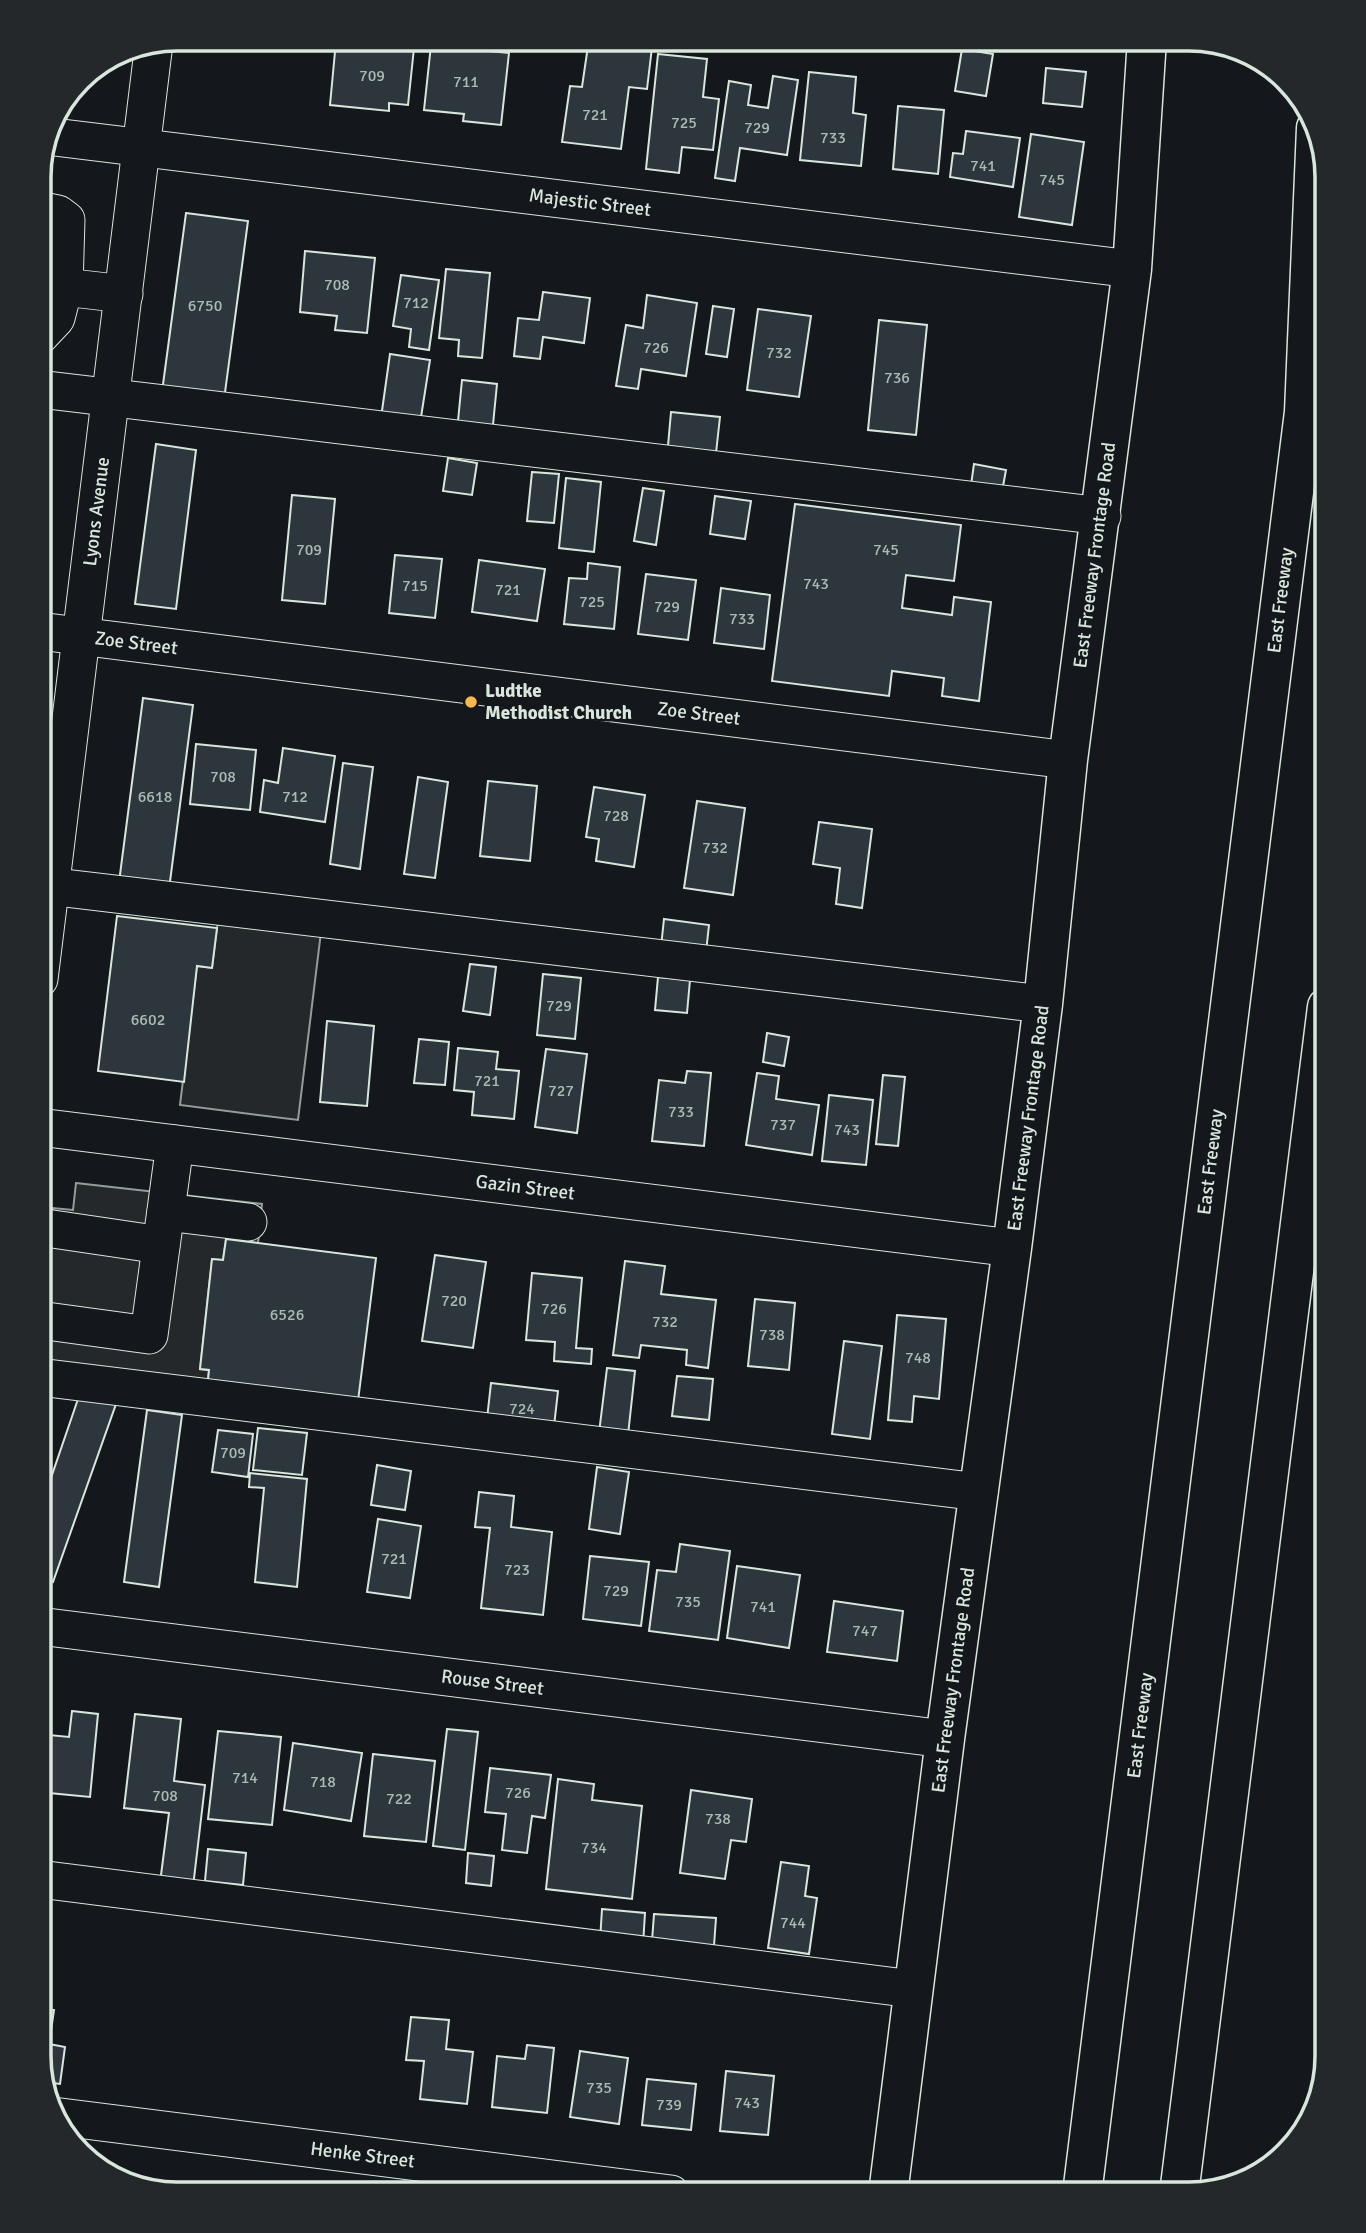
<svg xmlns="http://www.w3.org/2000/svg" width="1366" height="2233" font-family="Signika,sans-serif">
<rect width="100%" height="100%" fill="#14181c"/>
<path fill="#24282b" stroke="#939e99" stroke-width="2" d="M 218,920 L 321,932 L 298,1120 L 180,1105 L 197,966 L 212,968 Z
M 76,1183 L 262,1204 L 258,1243 L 226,1239 L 223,1260 L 212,1259 L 200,1369 L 209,1370 L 207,1387 L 39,1368 L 39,1332 L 53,1208 L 73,1210 Z"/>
<path fill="#2c363c" stroke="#d8e6dc" stroke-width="2" d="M 589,39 L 653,39 L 647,89 L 629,87 L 621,149 L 562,142 L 570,86 L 582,87 Z
M 336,41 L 414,48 L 408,105 L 389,103 L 389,111 L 330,105 Z
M 431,45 L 509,53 L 501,125 L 463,121 L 464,114 L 424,110 Z
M 962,49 L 993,54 L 986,96 L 955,91 Z
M 658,54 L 707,59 L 703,97 L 719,99 L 713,150 L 682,147 L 679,173 L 646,169 Z
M 1046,68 L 1086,72 L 1082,107 L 1043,103 Z
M 809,72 L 856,77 L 853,113 L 866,115 L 861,166 L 800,160 Z
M 773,76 L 798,80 L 787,155 L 740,148 L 735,181 L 715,178 L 729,81 L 751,85 L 748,105 L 768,108 Z
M 898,106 L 944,110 L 938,174 L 893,169 Z
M 966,131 L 1020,138 L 1013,187 L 950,177 L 953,153 L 963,154 Z
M 1031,134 L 1084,142 L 1072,225 L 1019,217 Z
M 186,213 L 248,221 L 224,400 L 162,392 Z
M 39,224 L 63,227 L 52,301 L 39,299 Z
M 305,251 L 375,258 L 367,333 L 335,330 L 337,316 L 300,312 Z
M 446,269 L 490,273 L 482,358 L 458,356 L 459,340 L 439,338 Z
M 401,275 L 439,280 L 429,350 L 409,347 L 411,329 L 393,326 Z
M 543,292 L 590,298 L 584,343 L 543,337 L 540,359 L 514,356 L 518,318 L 539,320 Z
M 647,295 L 697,303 L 686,376 L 641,369 L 638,389 L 616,386 L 626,325 L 643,328 Z
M 713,306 L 734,309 L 727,357 L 706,354 Z
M 758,309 L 811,316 L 799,397 L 747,390 Z
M 879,320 L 927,325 L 916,435 L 868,430 Z
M 390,354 L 430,360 L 419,430 L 380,425 Z
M 462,380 L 497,384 L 492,435 L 457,431 Z
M 671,412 L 720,417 L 715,462 L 667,457 Z
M 156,444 L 196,450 L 176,609 L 135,604 Z
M 448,458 L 477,463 L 472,495 L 443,491 Z
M 974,464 L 1006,470 L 1001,497 L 970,492 Z
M 532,472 L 559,474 L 554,523 L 527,521 Z
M 566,478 L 601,482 L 594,552 L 559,548 Z
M 643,488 L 664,491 L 656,545 L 634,541 Z
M 292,495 L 335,499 L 325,604 L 282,600 Z
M 715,496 L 751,501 L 745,539 L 710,534 Z
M 795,504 L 961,525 L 954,581 L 906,575 L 902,608 L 952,615 L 954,597 L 991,602 L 979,701 L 942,696 L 944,678 L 892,671 L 889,696 L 772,681 Z
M 395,555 L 442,559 L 435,618 L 389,613 Z
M 479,560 L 545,569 L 537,621 L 472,612 Z
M 588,563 L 620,567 L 614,629 L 564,624 L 569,578 L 587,579 Z
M 646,574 L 696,580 L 688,640 L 638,634 Z
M 721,588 L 770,595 L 764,649 L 714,643 Z
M 143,698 L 193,705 L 168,897 L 118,890 Z
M 196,744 L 256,750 L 250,810 L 190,804 Z
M 283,748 L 335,756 L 325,822 L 260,812 L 264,780 L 278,783 Z
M 343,763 L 373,767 L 360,869 L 330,864 Z
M 418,777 L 448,782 L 435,878 L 404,874 Z
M 488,781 L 537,786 L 530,861 L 480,856 Z
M 594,787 L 645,795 L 634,867 L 596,861 L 599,839 L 586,837 Z
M 697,801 L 745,808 L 733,895 L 684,888 Z
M 819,822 L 872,829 L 862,908 L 836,904 L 840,868 L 813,864 Z
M 117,916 L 217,928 L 212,968 L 197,966 L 184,1082 L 98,1071 Z
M 664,919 L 709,925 L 705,961 L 660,956 Z
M 470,964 L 496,967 L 490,1015 L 463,1011 Z
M 543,974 L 581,978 L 575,1039 L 537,1035 Z
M 658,977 L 690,980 L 687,1013 L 655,1010 Z
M 327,1021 L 374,1026 L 367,1106 L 320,1102 Z
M 767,1033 L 789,1037 L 784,1066 L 763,1062 Z
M 419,1039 L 449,1042 L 445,1085 L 414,1083 Z
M 458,1048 L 498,1052 L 496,1069 L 519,1071 L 514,1119 L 472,1115 L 474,1092 L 454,1090 Z
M 546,1049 L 587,1054 L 577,1133 L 535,1127 Z
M 687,1071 L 711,1073 L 704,1146 L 652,1141 L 659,1080 L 685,1083 Z
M 757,1073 L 779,1076 L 776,1099 L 819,1105 L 812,1155 L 746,1145 Z
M 883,1075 L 905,1077 L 898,1146 L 876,1144 Z
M 829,1095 L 873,1100 L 866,1165 L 822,1161 Z
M 226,1239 L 376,1258 L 357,1409 L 207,1391 L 209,1370 L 200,1369 L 212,1259 L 223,1260 Z
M 435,1255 L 486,1262 L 473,1348 L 422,1341 Z
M 625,1261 L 665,1266 L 661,1294 L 716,1300 L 708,1368 L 686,1365 L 687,1350 L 641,1345 L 639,1358 L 613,1355 Z
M 532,1273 L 582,1278 L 576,1348 L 592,1349 L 591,1364 L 554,1361 L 555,1342 L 526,1340 Z
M 755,1299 L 795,1303 L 789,1370 L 748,1366 Z
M 897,1315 L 946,1319 L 939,1399 L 914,1396 L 912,1422 L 888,1420 Z
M 844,1341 L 882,1346 L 870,1439 L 832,1434 Z
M 607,1368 L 635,1371 L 627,1444 L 598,1441 Z
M 677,1376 L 713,1379 L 709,1420 L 672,1416 Z
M 491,1383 L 558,1391 L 553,1435 L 486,1428 Z
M 78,1399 L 116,1404 L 53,1582 L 39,1576 L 39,1513 Z
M 147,1410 L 182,1415 L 159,1587 L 124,1582 Z
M 258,1428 L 307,1433 L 302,1475 L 253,1470 Z
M 218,1430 L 253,1434 L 248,1477 L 212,1472 Z
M 377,1465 L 411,1471 L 405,1510 L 371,1505 Z
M 597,1467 L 629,1472 L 620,1534 L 589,1529 Z
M 250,1473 L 307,1479 L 297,1587 L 255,1582 L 264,1488 L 249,1487 Z
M 479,1492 L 514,1496 L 511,1527 L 552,1532 L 543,1615 L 481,1608 L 490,1528 L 475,1527 Z
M 378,1519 L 421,1526 L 410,1598 L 367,1592 Z
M 680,1544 L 730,1551 L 718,1640 L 649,1631 L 657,1570 L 676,1572 Z
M 590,1556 L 649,1562 L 641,1626 L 583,1619 Z
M 737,1566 L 800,1575 L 789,1648 L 727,1638 Z
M 834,1601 L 903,1611 L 897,1661 L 827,1652 Z
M 72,1711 L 98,1714 L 90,1797 L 39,1792 L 39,1734 L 69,1737 Z
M 135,1714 L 181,1719 L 174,1781 L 205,1785 L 193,1887 L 160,1883 L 169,1813 L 124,1808 Z
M 447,1729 L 478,1732 L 465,1850 L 433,1846 Z
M 218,1731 L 281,1737 L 272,1825 L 208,1819 Z
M 293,1743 L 362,1753 L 351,1821 L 284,1810 Z
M 373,1754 L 435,1761 L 426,1842 L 364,1836 Z
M 490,1768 L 551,1775 L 545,1818 L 532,1816 L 527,1853 L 502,1850 L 506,1814 L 485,1812 Z
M 558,1779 L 594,1784 L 592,1800 L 642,1806 L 632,1899 L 546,1889 Z
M 691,1790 L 752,1799 L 746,1842 L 731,1840 L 725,1879 L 680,1873 Z
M 208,1849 L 246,1853 L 243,1885 L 205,1881 Z
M 468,1853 L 494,1856 L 491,1886 L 466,1883 Z
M 781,1862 L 809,1866 L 805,1896 L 817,1898 L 809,1954 L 768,1948 Z
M 602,1909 L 645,1913 L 643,1945 L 600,1941 Z
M 654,1914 L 716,1918 L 714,1946 L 652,1941 Z
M 39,2008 L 54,2010 L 49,2044 L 65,2047 L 60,2084 L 45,2082 L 38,2056 Z
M 411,2017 L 449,2020 L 446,2049 L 473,2052 L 467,2104 L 420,2099 L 424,2061 L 406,2060 Z
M 527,2045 L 554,2048 L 547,2113 L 492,2107 L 497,2056 L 525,2059 Z
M 580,2051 L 628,2058 L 619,2124 L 570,2117 Z
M 726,2071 L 774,2076 L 768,2135 L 720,2131 Z
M 647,2079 L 696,2084 L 691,2130 L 642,2125 Z"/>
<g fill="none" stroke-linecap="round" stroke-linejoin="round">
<defs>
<g id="minor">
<path id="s1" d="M 46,136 L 1132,269"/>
<path d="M 39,210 L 58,214 L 66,220 L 64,287"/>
<path d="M 39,336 L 56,318 L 64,287 L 124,294"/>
<path d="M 39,389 L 1102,516"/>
<path id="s2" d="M 39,631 L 1068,760"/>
<path d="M 39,885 L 1043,1004"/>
<path id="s3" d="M 39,979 L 154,43"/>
<path id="s4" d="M 39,1127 L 1012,1248"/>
<path d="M 166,1212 L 248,1222"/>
<path d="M 39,1227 L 161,1245"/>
<path d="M 39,1320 L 149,1335 L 175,1144"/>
<path d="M 39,1377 L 979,1492"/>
<path id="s5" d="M 39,1626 L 945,1739"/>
<path d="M 39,1879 L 913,1989"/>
<path id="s6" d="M 53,2116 L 671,2194"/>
</g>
<g id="major">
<path id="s7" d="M 888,2194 L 945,1739 L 1012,1248 L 1043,1004 L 1068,760 L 1132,269 L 1147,39"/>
</g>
<g id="highway">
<path id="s8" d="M 1082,2194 L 1304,412 L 1316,128"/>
<path d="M 1179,2194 L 1327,1007"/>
</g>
</defs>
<use href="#minor" stroke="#d8e6dc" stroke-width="39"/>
<use href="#major" stroke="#d8e6dc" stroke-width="41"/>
<use href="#highway" stroke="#d8e6dc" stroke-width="41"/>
<use href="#minor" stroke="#14181c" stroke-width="37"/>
<use href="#major" stroke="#14181c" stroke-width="38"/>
<use href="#highway" stroke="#14181c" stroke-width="38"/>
</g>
<circle fill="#ffb74d" stroke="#14181c" stroke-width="2.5" cx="471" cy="702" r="7"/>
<g text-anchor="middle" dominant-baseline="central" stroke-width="5" stroke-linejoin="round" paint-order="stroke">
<g font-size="16" fill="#adbab4">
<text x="372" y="76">709</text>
<text x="466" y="82">711</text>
<text x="595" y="115">721</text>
<text x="684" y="123">725</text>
<text x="757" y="128">729</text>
<text x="833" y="138">733</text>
<text x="983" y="166">741</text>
<text x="1052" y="180">745</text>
<text x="337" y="285">708</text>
<text x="416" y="303">712</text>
<text x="205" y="306">6750</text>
<text x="656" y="348">726</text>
<text x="779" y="353">732</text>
<text x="897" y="378">736</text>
<text x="309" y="550">709</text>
<text x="886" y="550">745</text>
<text x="816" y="584">743</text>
<text x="415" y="586">715</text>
<text x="508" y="590">721</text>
<text x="592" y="602">725</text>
<text x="667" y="607">729</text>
<text x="742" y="619">733</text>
<text x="223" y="777">708</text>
<text x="155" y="797">6618</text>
<text x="295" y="797">712</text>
<text x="616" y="816">728</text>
<text x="715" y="848">732</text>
<text x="559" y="1006">729</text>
<text x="148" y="1020">6602</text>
<text x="487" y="1081">721</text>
<text x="561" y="1091">727</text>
<text x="681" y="1112">733</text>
<text x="783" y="1125">737</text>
<text x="847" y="1130">743</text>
<text x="454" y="1301">720</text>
<text x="554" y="1309">726</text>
<text x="287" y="1315">6526</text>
<text x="665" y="1322">732</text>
<text x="772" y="1335">738</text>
<text x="918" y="1358">748</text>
<text x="522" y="1409">724</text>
<text x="233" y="1453">709</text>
<text x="394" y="1559">721</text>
<text x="517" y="1570">723</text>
<text x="616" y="1591">729</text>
<text x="688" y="1602">735</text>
<text x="763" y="1607">741</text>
<text x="865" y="1631">747</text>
<text x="245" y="1778">714</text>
<text x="323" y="1782">718</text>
<text x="518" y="1793">726</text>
<text x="165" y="1796">708</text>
<text x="399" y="1799">722</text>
<text x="718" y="1819">738</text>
<text x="594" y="1848">734</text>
<text x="793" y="1923">744</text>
<text x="599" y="2088">735</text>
<text x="747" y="2103">743</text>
<text x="669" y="2105">739</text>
</g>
<g font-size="19" fill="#d8e6dc" stroke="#14181c">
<text stroke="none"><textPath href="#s1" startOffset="548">Majestic Street</textPath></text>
<text stroke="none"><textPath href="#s3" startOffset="471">Lyons Avenue</textPath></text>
<text stroke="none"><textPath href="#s7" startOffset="1652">East Freeway Frontage Road</textPath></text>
<text stroke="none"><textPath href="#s8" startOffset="1606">East Freeway</textPath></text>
<text stroke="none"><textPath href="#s2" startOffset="98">Zoe Street</textPath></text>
<text stroke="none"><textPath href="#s2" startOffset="665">Zoe Street</textPath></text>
<text stroke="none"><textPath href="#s7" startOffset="1085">East Freeway Frontage Road</textPath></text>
<text stroke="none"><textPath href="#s8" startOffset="1040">East Freeway</textPath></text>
<text stroke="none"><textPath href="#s4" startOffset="490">Gazin Street</textPath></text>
<text stroke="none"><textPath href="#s7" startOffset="518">East Freeway Frontage Road</textPath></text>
<text stroke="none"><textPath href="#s5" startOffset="457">Rouse Street</textPath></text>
<text stroke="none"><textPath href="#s8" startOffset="472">East Freeway</textPath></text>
<text stroke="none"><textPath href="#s6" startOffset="312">Henke Street</textPath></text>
</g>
<g font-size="19" font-weight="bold" fill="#d8e6dc" stroke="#14181c" text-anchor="start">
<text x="485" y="691">Ludtke<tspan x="485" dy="22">Methodist Church</tspan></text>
</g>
</g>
<path d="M0 0H1366V2233H0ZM177 51H1189A126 126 0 0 1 1315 177V2056A126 126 0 0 1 1189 2182H177A126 126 0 0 1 51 2056V177A126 126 0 0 1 177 51Z" fill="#24282b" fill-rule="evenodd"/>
<path fill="none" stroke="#d8e6dc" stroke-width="3.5" d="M177 51H1189A126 126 0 0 1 1315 177V2056A126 126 0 0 1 1189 2182H177A126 126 0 0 1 51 2056V177A126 126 0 0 1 177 51Z"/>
</svg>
